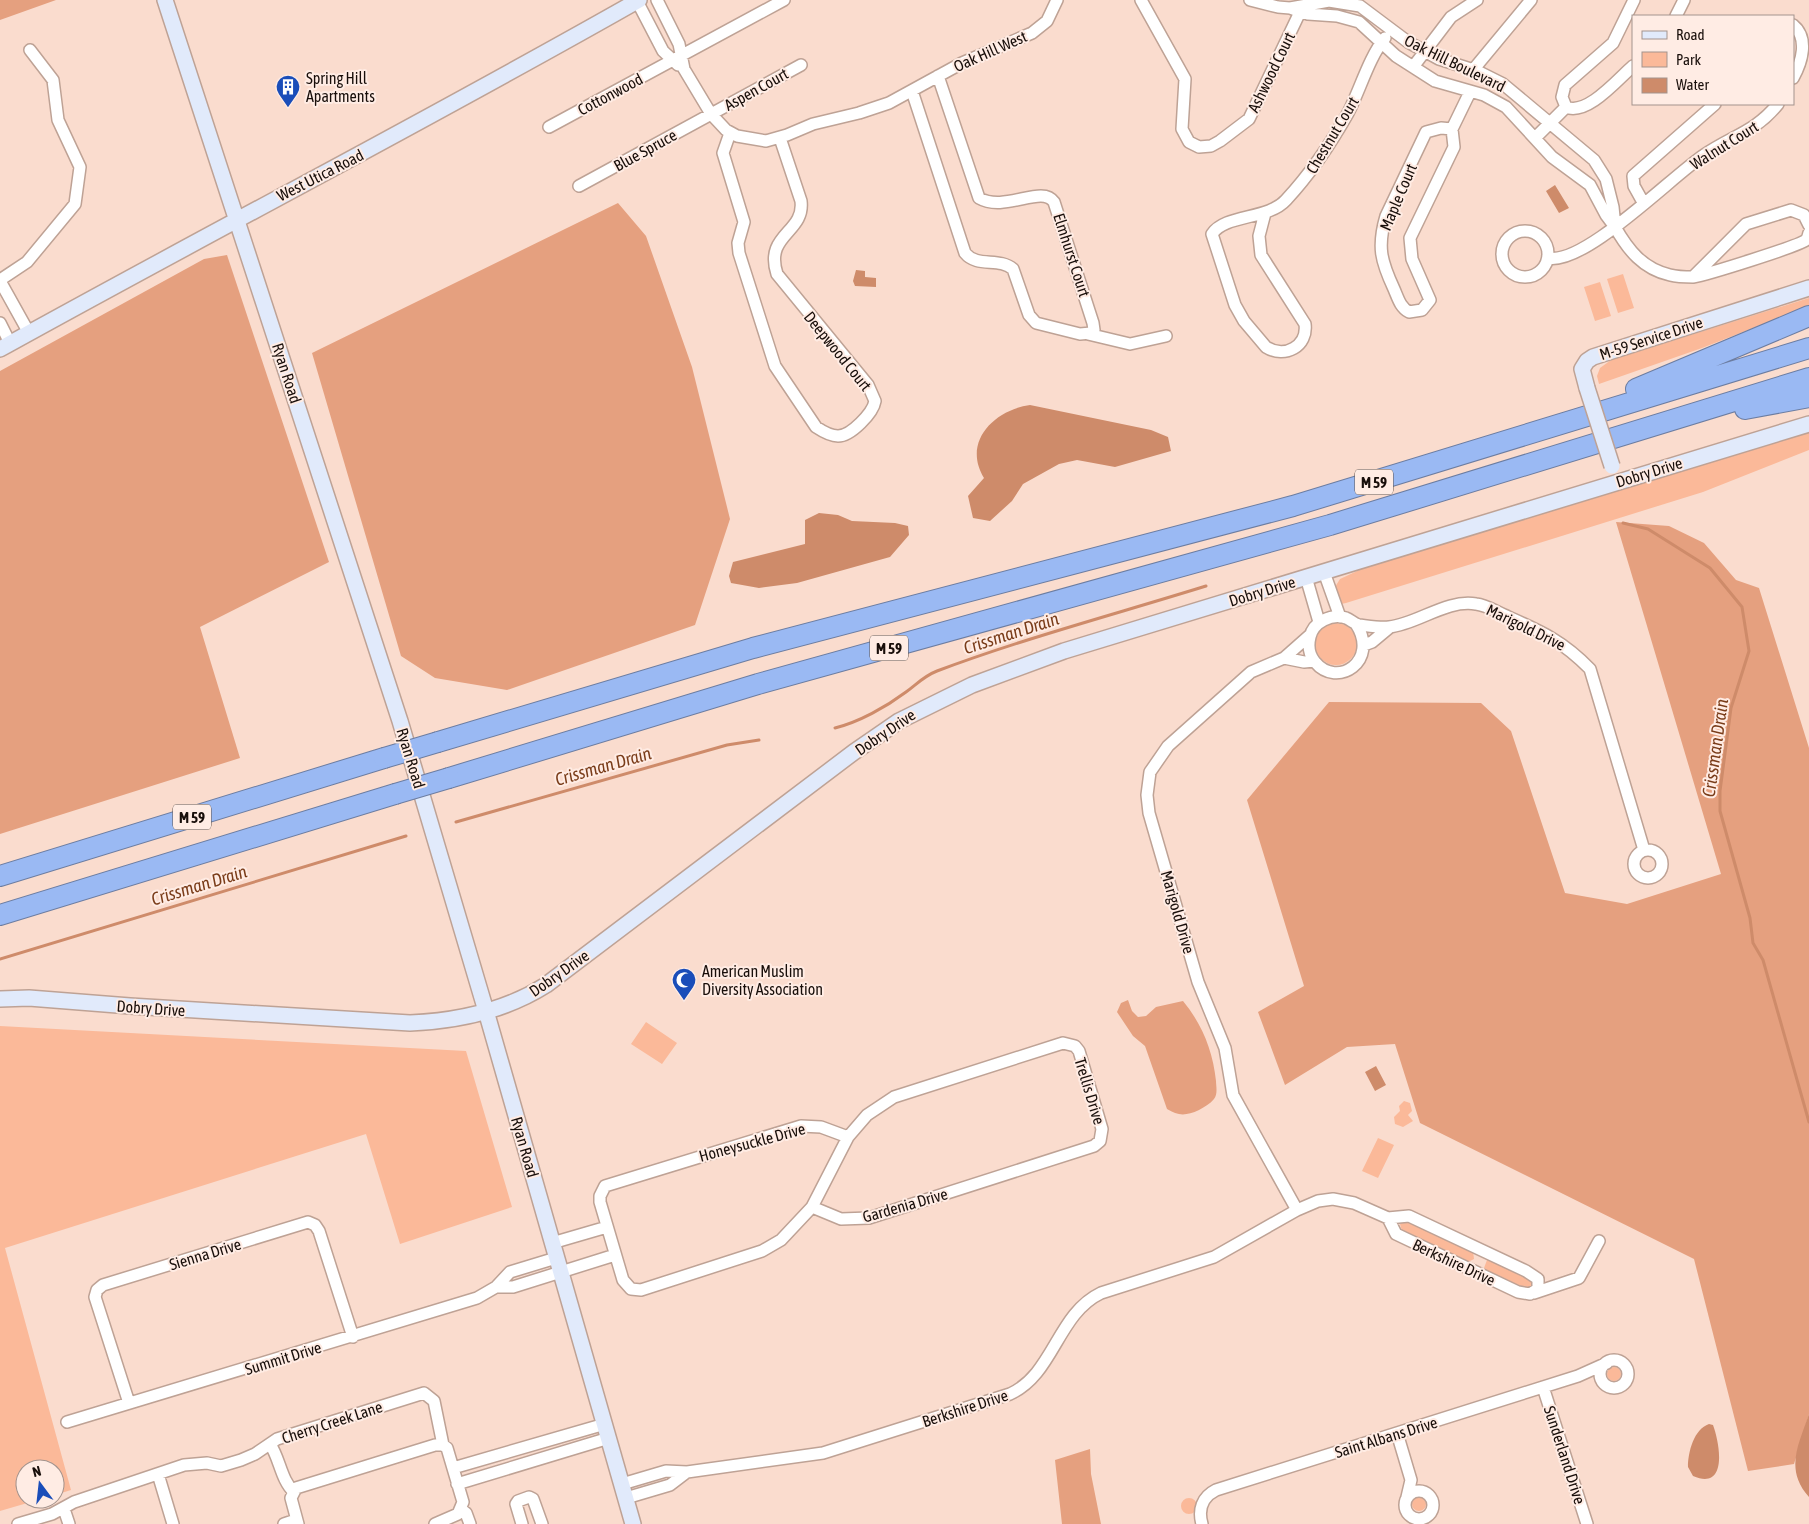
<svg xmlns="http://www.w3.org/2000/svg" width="1809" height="1524" font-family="'Asap Condensed',sans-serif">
<rect width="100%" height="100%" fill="#fadcce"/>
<path fill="#fbb999" d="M 1623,274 L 1634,308 L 1618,313 L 1607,279 Z
M 1600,282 L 1611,316 L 1595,321 L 1584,287 Z
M 1809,298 L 1809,306 L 1702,348 L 1599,384 L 1597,376 L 1600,368 L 1611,360 Z
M 1809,431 L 1809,450 L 1703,492 L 1346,603 L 1341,604 L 1335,587 L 1340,579 L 1370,565 Z
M1315 644a21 21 0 1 1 42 0a21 21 0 1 1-42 0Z
M 646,1022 L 677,1043 L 662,1064 L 631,1044 Z
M 0,1026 L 466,1051 L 512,1207 L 400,1244 L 366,1134 L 5,1248 L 71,1490 L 55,1495 L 55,1469 L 25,1469 L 25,1499 L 41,1499 L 0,1511 Z
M 1404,1101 L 1410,1103 L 1412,1111 L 1408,1115 L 1413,1121 L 1403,1127 L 1395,1124 L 1394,1117 L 1400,1111 L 1399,1106 Z
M 1378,1138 L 1394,1145 L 1378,1178 L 1362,1171 Z
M 1407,1220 L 1473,1251 L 1474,1259 L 1468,1262 L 1402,1231 L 1400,1224 Z
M 1487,1260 L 1492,1260 L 1528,1277 L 1532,1280 L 1533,1287 L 1522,1288 L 1486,1271 L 1484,1268 Z
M1607 1374a7 7 0 1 1 14 0a7 7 0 1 1-14 0Z
M1412 1504a7 7 0 1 1 14 0a7 7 0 1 1-14 0Z
M1181 1506a8 8 0 1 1 16 0a8 8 0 1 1-16 0Z"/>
<path fill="#e5a07f" d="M 0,0 L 56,0 L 0,20 Z
M 618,203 L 646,236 L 692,367 L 730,519 L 695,625 L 507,690 L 435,678 L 401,656 L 312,353 Z
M 227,255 L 329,562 L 200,627 L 240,758 L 0,834 L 0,371 L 204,259 Z
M 1616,522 L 1669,526 L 1704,543 L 1736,580 L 1759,588 L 1809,748 L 1809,1414 L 1794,1464 L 1748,1471 L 1694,1259 L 1420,1123 L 1395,1044 L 1347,1047 L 1285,1085 L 1258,1012 L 1304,986 L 1247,800 L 1329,702 L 1481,703 L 1511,731 L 1565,893 L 1627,904 L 1721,874 Z
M 1128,1000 L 1132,1011 L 1138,1017 L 1146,1016 L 1156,1007 L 1183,1001 C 1202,1024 1213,1051 1216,1081 C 1216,1086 1218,1094 1214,1099 C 1210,1104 1204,1107 1199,1110 C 1186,1116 1178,1116 1167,1109 L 1145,1046 L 1133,1036 L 1117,1012 L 1121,1003 Z
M 1090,1449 L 1091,1474 L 1101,1524 L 1062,1524 L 1055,1460 Z"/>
<path fill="#ce8b6a" d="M 1555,185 L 1569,208 L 1559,213 L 1546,191 Z
M 856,270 L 865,271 L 865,277 L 876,278 L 876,287 L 855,286 L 853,281 Z
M 1030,405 L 1151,430 L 1168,437 L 1171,451 L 1115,467 L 1077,460 L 1059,464 L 1023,484 L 1012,501 L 990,521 L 973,518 L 968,496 L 984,478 C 962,442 994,410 1030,405 Z
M 819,513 L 838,515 L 852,521 L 895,523 L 908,526 L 909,535 L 890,557 L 797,583 L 759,588 L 731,583 L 729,576 L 733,562 L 805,544 L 805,520 Z
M 1376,1066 L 1386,1085 L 1375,1091 L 1365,1072 Z
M 1809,1414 L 1809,1497 C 1784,1469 1799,1444 1809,1414 Z
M 1709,1424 L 1713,1425 C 1720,1444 1728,1491 1693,1476 L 1688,1467 C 1688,1452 1694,1429 1709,1424 Z"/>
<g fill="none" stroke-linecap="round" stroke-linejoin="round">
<path stroke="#ce8b6a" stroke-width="3" d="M 1623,523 L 1648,529 L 1710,568 L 1742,607 L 1749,651 L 1731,708 L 1720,791 L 1720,811 L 1750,918 L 1753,943 L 1763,960 L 1809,1122
M 835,728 C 859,722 886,707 906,692 C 917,684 924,676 937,671 C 1025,638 1116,614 1206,586
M 456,822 L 727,745 L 759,740
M 0,959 L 406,836"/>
<defs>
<path id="street" d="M 657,0 L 679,44 L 684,69 L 711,114 L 726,130 L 737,136 L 766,141 L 787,135 L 813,124 L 859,113 L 889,103 L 962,63 L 1032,33 L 1047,21 L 1057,0
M 1141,0 L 1185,79 L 1182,129 L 1189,142 L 1199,147 L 1211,146 L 1220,141 L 1249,119 L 1300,12
M 1250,0 L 1278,7 L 1290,8 L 1329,1 L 1360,6 L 1408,42 L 1439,59 L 1477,71 L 1503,84 L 1594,160 L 1606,179 L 1613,207 L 1615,227 L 1606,215 L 1590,185 L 1552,157 L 1506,107 L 1484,95 L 1435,81 L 1396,56 L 1359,22 L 1337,16 L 1308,14 L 1290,8
M 637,1 L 663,51 L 678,65
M 1676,16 L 1684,0
M 1793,25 C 1809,38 1802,62 1793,78
M 1413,67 L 1451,17 L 1477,0
M 1473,70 L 1531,0
M 912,91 L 965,253 C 977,268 999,257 1013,269 L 1029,315 L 1036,323 L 1080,334 L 1091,333 L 1094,330 L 1093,323 L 1054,202 C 1042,184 1005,213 979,198 L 938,76
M 1566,107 L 1562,97 L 1565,85 L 1613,43 L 1634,0
M 1566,107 C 1587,116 1617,80 1633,66
M 549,127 L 784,0
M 1452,129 L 1441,128 L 1426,132 L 1386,216 C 1377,247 1381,261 1394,289 C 1398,298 1400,307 1409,312 L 1422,310 L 1430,300 L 1412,259 L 1410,238 L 1454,147 L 1452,129 L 1470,92
M 730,133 L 723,153 L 744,222 L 738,243 L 739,253 L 775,366 L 816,427 C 822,431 831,436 838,436 C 851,436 873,413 875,401 L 868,385 L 777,274 C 764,234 805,233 801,201 L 780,138
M 1535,138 L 1566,107
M 579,186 L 801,65
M 1644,204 L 1634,186 L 1633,176 L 1715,104
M 1265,213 L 1259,236 L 1261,255 L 1305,324 C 1308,346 1285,359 1266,347 L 1244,321 L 1235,305 L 1212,234 C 1225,214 1268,220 1286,200 C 1311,173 1330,145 1348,113 C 1360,90 1369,57 1385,38
M 1615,227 C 1628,250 1643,269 1670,275 C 1678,277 1686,277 1693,277 C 1706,275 1799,246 1806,240 C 1808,238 1808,236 1809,233
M1502 254a23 23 0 1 1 46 0a23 23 0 1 1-46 0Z
M 1548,258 C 1584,266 1672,176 1704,155 C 1733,135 1754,133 1778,104
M 1693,277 L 1746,224 L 1791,210 L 1804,215 L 1809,225
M 0,280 L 27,262 L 75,204 L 80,167 L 58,120 L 53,80 L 30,50
M 0,281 L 29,333
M 0,323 L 10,343
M 1088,334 L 1130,344 L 1166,336
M 1324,572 L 1340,617
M 1306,577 L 1319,622
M 1356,624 C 1380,661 1337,689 1315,662 C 1309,655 1308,645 1310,637 C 1313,622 1332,613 1346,618 C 1351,620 1354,624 1359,625 C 1368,626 1380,628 1389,627 C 1418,624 1446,599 1476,604 C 1486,605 1495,611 1504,615 C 1540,631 1562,640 1590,669 L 1644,850
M 1364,645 L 1372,642 L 1390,627
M 1284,658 L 1304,662 L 1314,661
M1634 864a14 14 0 1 1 28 0a14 14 0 1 1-28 0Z
M 1063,1043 L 1075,1046 L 1079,1051 L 1102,1129 L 1100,1141 L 1094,1146 L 869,1218 L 841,1219 L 812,1207 L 781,1240 L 762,1251 L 641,1290 L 631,1289 L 623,1280 L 600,1202 L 600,1196 L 605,1186 L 801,1126 L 821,1127 L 848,1137 L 867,1115 L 894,1097 Z
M 812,1207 L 848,1137
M 1297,1210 L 1233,1095 L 1225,1048 L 1198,982 L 1149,813 L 1147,795 L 1150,772 L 1168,746 L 1251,672 L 1284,658 L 1310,635
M 1409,1216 L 1526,1271 L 1538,1279 L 1538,1289 L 1530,1294 L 1518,1292 L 1396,1234 L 1388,1218 Z
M 552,1243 L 607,1227
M 496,1287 L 513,1287 L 615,1255
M 1534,1293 L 1579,1278 L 1599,1241
M1600 1374a14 14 0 1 1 28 0a14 14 0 1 1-28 0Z
M 1543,1387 L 1587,1524
M 129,1403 L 95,1297 L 97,1290 L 103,1285 L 308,1222 L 315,1225 L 319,1231 L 353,1337
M 67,1422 L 477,1298 L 496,1287 L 510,1272 L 556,1258
M 1397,1433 L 1411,1480 L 1407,1497
M 270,1444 C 280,1459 281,1480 294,1492
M 453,1468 L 605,1424
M 687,1472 L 823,1453 L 1010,1394 C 1054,1374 1057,1314 1101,1293 L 1214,1257 L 1297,1210 L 1318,1201 L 1333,1199 L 1354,1203 L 1388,1218
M 158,1474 L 173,1524
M 457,1484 L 609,1438
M 622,1484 L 666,1471 L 687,1472 L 670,1485 L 626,1498
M1405 1505a14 14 0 1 1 28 0a14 14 0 1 1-28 0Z
M 64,1509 L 69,1524
M 461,1509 L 466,1513 L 470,1524
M 18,1524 L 52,1514 L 74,1502 L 184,1465 L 207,1463 L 221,1466 L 241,1460 L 255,1454 L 277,1439 L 424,1393 L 434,1401 L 443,1445
M 284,1524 L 296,1520
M 298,1524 L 291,1498 L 296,1488 L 435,1445 L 443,1445 L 447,1448 L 463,1502 L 458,1514 L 435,1524
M 522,1524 L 516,1504 L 518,1501 L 529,1497 L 533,1499 L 542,1524
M 1202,1524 C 1198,1510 1202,1497 1216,1490 L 1578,1376 L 1607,1363"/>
<path id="secondary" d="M 165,0 L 400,721 L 486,1011 L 633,1524
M 0,349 C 213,231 428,120 639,0
M 1587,388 L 1582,369 L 1587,361 L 1593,357 L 1809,288
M 0,999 L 29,998 L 130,1006 L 410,1023 C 457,1021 505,1011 546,985 L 854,752 L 899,721 L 972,685 L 1064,651 L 1809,424"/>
<path id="highway" d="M 1636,389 L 1809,316
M 1745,409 L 1809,397
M 438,742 L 753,648 L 1293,506 L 1809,348
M 449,778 L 758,684 L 1330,525 L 1809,378
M 0,876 L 384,758
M 0,915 L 395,794"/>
</defs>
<use href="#street" stroke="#bea295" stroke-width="14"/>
<use href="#secondary" stroke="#bea295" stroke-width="18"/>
<use href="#highway" stroke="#6c7da1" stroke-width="22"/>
<use href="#street" stroke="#fff" stroke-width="11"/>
<use href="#secondary" stroke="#e1eafb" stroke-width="15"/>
<use href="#highway" stroke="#9ab9f3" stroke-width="20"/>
<defs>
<path id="secondary-bridge" d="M 1587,388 L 1612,466"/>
<path id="highway-bridge" d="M 384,758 L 438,742
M 395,794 L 449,778"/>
</defs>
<use href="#secondary-bridge" stroke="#bea295" stroke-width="18" stroke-linecap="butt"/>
<use href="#highway-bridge" stroke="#6c7da1" stroke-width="22" stroke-linecap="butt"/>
<use href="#secondary-bridge" stroke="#e1eafb" stroke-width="15"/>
<use href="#highway-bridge" stroke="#9ab9f3" stroke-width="20"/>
</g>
<defs>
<symbol id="building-pin" viewBox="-11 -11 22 30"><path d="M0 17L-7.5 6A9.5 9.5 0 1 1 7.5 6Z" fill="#1a4db9" stroke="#ffece4"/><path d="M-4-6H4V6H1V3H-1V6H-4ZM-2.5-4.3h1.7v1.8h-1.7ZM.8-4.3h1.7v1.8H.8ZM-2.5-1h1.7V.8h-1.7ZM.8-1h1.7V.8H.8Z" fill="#fff"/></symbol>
<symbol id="mosque-pin" viewBox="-11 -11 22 30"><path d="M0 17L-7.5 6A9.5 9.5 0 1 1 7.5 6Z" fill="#1a4db9" stroke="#ffece4"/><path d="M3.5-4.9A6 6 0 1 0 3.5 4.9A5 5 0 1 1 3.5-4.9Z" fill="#fff"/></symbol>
</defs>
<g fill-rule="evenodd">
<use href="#building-pin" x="274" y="73" width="28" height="38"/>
<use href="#mosque-pin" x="670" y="966" width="28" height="38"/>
</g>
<g text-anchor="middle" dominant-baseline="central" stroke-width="4" stroke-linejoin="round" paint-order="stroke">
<g fill="#ffece4" stroke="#5d514b" stroke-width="1">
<rect x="1355" y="469.5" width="38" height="25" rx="4"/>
<rect x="870" y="635.5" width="38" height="25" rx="4"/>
<rect x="173" y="804.5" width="38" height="25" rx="4"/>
</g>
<g font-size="15" font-weight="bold" fill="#180e0a">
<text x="1374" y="482">M 59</text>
<text x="889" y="648">M 59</text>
<text x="192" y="817">M 59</text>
</g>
<g font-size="16" fill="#180e0a" stroke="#ffece4">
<text transform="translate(990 51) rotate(-24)">Oak Hill West</text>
<text transform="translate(1455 63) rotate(26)">Oak Hill Boulevard</text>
<text transform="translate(1271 72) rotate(-64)">Ashwood Court</text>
<text transform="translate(756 89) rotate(-29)">Aspen Court</text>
<text transform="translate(610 94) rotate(-28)">Cottonwood</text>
<text transform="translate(1332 135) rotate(-59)">Chestnut Court</text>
<text transform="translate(1724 145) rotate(-32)">Walnut Court</text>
<text transform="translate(645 150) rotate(-29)">Blue Spruce</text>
<text transform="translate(320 175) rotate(-27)">West Utica Road</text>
<text transform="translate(1398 197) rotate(-67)">Maple Court</text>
<text transform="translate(1072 255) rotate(72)">Elmhurst Court</text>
<text transform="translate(1651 338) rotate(-18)">M-59 Service Drive</text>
<text transform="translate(838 351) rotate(51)">Deepwood Court</text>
<text transform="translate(287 373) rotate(72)">Ryan Road</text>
<text transform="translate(1649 472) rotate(-17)">Dobry Drive</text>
<text transform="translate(1262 591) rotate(-17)">Dobry Drive</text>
<text transform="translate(1526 627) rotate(26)">Marigold Drive</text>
<text transform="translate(885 732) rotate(-34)">Dobry Drive</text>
<text transform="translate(411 758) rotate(73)">Ryan Road</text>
<text transform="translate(1178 912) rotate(74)">Marigold Drive</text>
<text transform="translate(559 973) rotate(-35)">Dobry Drive</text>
<text transform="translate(151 1008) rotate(4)">Dobry Drive</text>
<text transform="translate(1090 1091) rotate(73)">Trellis Drive</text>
<text transform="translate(752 1142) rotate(-15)">Honeysuckle Drive</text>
<text transform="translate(525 1147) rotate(74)">Ryan Road</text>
<text transform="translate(905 1205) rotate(-16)">Gardenia Drive</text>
<text transform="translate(205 1254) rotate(-17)">Sienna Drive</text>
<text transform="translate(1454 1262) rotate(25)">Berkshire Drive</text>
<text transform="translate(283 1358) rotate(-17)">Summit Drive</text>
<text transform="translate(965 1408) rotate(-18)">Berkshire Drive</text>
<text transform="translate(332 1422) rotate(-18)">Cherry Creek Lane</text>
<text transform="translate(1386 1437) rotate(-17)">Saint Albans Drive</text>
<text transform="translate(1565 1455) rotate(72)">Sunderland Drive</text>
</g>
<g font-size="16" fill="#180e0a" stroke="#ffece4" text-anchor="start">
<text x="306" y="78">Spring Hill<tspan x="306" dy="18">Apartments</tspan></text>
<text x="702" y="971">American Muslim<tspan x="702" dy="18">Diversity Association</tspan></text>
</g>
<g font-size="18" font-style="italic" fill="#7a3c19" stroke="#ffece4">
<text transform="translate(1011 633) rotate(-18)">Crissman Drain</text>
<text transform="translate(1715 748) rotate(-82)">Crissman Drain</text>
<text transform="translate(603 766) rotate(-16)">Crissman Drain</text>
<text transform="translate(199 885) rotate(-17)">Crissman Drain</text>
</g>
</g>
<rect x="1632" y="15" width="162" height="90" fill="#ffece4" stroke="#a3938d"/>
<rect x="1642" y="31" width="25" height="8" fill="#e1eafb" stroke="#a3938d"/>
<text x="1676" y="40" font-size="15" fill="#180e0a">Road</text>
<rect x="1642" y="52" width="25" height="15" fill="#fbb999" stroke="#a3938d"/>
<text x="1676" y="65" font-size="15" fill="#180e0a">Park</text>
<rect x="1642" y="78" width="25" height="15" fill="#ce8b6a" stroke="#a3938d"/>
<text x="1676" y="90" font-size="15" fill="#180e0a">Water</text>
<g transform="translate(40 1484) rotate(345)"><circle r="24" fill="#ffece4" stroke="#a3938d"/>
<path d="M0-4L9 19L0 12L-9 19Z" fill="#1a4db9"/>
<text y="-8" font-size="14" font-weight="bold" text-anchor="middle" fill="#180e0a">N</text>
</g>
</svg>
